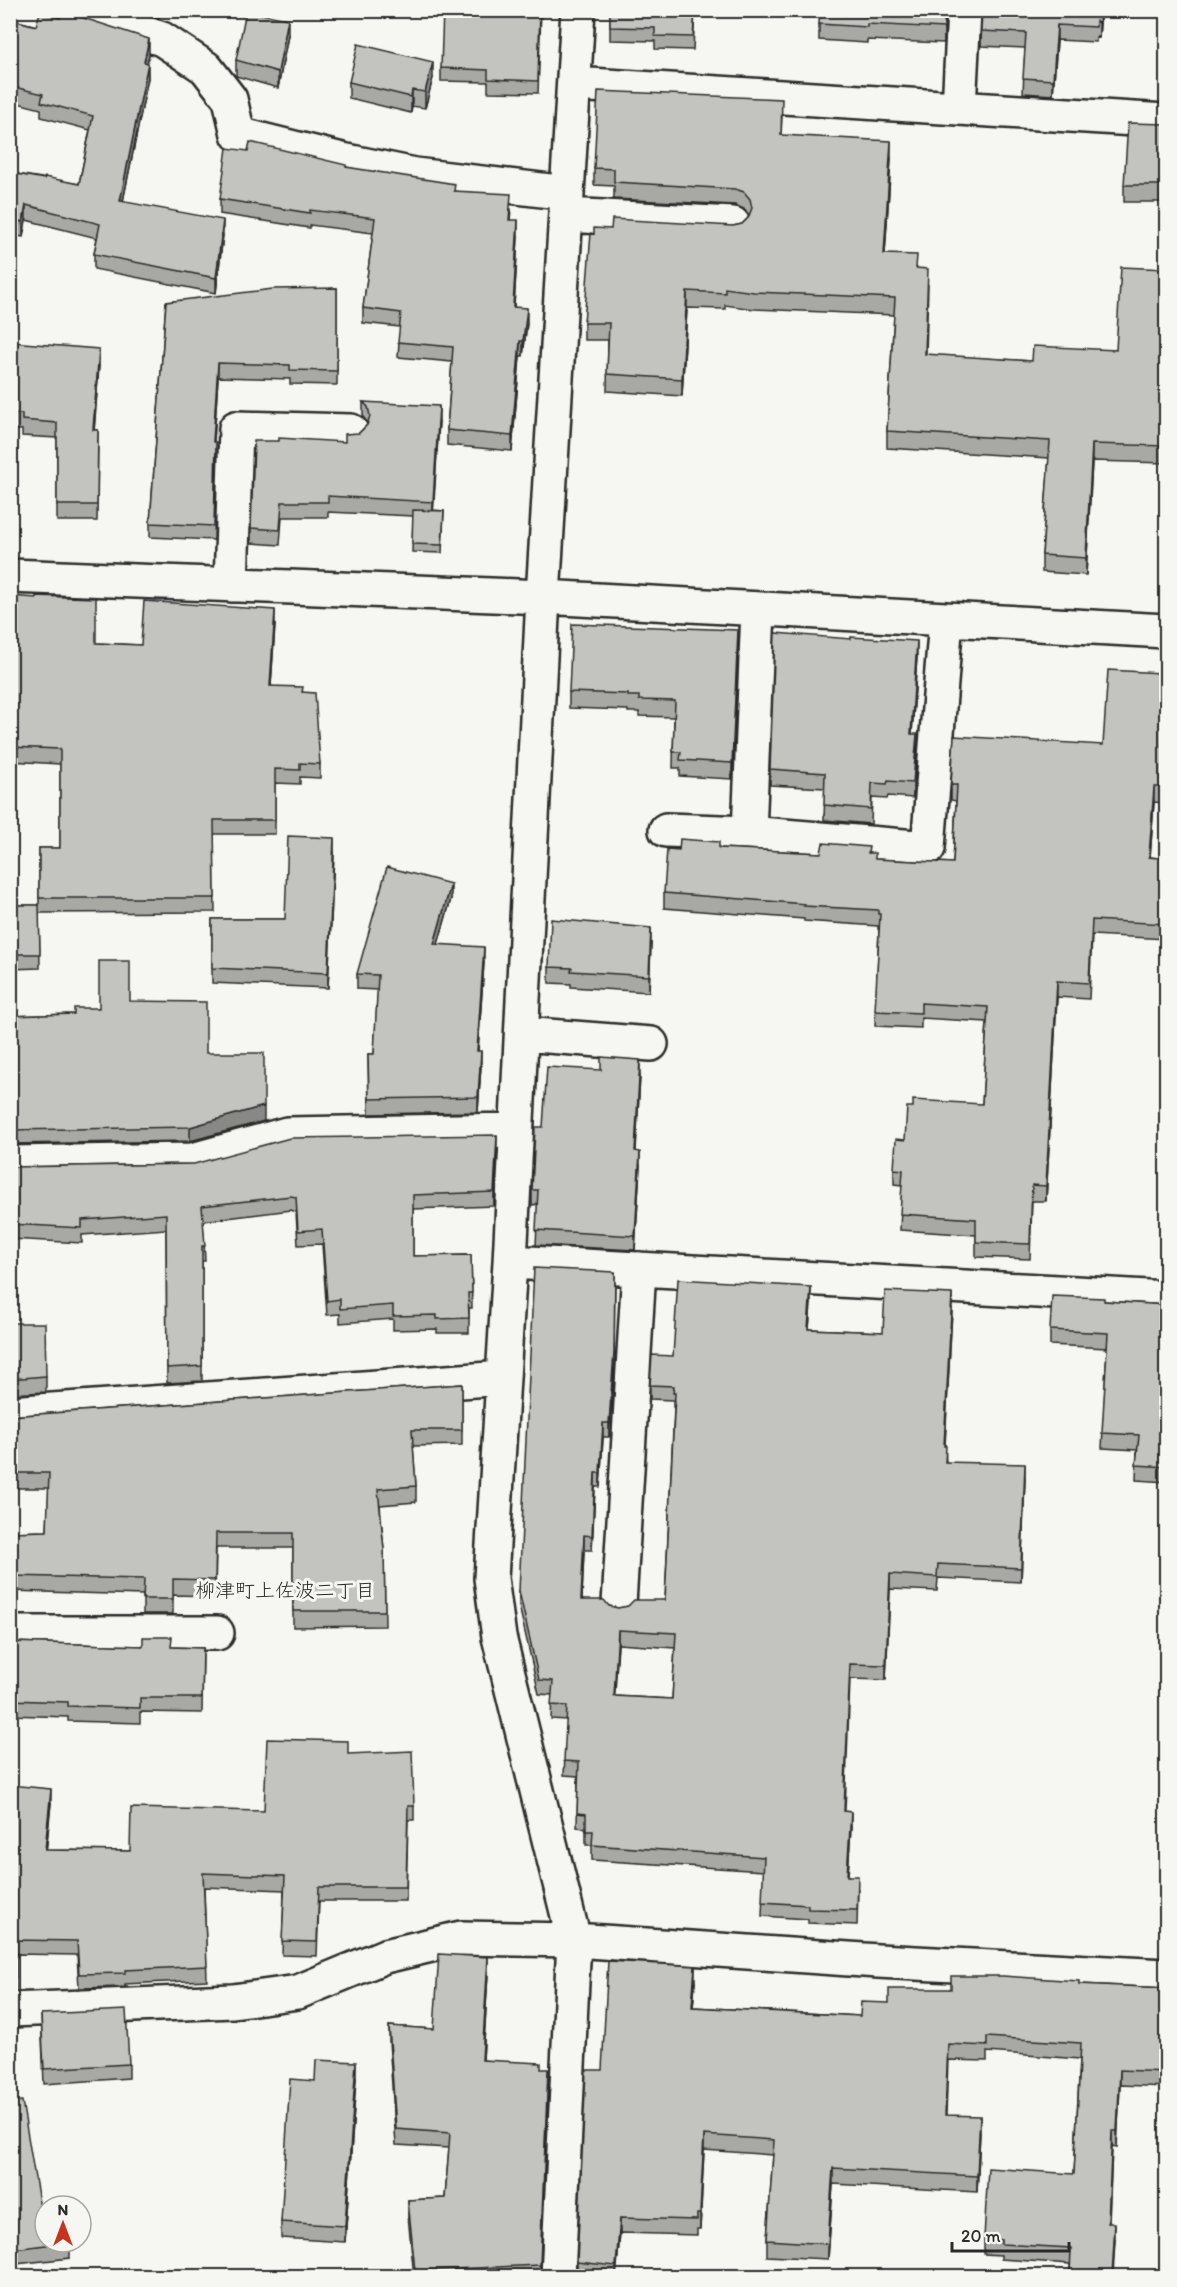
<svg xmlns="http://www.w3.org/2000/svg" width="1177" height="2287" font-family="Itim,'Klee One',sans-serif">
<rect width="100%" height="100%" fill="#f6f6f2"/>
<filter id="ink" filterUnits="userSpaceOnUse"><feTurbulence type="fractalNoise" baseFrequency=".0167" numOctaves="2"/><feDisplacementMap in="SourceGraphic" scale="12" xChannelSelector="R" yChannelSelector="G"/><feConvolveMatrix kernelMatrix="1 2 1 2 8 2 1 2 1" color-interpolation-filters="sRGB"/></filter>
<g filter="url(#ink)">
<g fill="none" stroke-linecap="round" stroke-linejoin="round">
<defs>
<path id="minor" d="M 74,10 L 162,39 L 206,68 L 230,99 L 238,134 L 342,160 L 415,175 L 567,193
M 574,84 L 1166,121
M 959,108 L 964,10
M 566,215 L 733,224
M 10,576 L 543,597 L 1166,631
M 231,585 L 236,428 L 351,431
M 666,830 L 749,833 L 928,848 L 946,619
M 749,833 L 758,609
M 522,1034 L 651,1044
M 10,1163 L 193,1160 L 287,1134 L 516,1130
M 510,1262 L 1166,1298
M 10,1413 L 503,1378
M 619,1604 L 639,1269
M 10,1633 L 217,1633
M 10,2010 L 233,2001 L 298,1992 L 385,1956 L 461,1938 L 574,1940 L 878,1961 L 1166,1976
M 558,2276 L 574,1940 L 499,1637 L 491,1578 L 510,1262 L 543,597 L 578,10"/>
</defs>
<use href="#minor" stroke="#2b2b2b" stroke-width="38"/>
<use href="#minor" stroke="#f6f6f2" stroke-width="33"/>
</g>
<path fill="#a8a8a5" stroke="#2b2b2b" stroke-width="1.5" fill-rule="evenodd" d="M 135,10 L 161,10 L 159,18 Z
M 541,10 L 538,93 L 488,92 L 488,82 L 441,81 L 441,68 Z
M 610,10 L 695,10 L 693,50 L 655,49 L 655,41 L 610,40 Z
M 945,10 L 944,43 L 867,40 L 867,43 L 819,40 L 819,24 Z
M 982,10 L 1101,10 L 1099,38 L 1096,37 L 1096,42 L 1057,40 L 1053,95 L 1023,93 L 1025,48 L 981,46 Z
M 10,19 L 149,55 L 147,63 L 148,78 L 123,201 L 223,235 L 216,293 L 94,269 L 94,254 L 97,238 L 26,220 L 23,237 L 10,235 L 10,173 L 79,184 L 90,130 L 41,117 L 41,109 L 10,101 Z
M 288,35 L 278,88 L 236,76 L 236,60 Z
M 433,78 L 425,108 L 412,106 L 411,113 L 349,98 L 349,82 Z
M 782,116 L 781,135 L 891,158 L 885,254 L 917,268 L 928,285 L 926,355 L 1032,361 L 1116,350 L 1167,269 L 1167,463 L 1092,461 L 1086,575 L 1042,572 L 1042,555 L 1049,458 L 887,448 L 887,431 L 894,315 L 754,309 L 725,305 L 725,309 L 687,308 L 682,396 L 607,391 L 608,340 L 584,340 L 584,323 L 594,234 L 611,229 L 733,226 L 742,224 L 748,218 L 749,215 L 744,209 L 735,205 L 614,199 L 614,186 L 594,185 L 594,168 Z
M 1167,124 L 1167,202 L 1124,202 L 1124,185 Z
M 346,167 L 455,191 L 511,209 L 510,220 L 518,236 L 514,307 L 527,323 L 523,356 L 520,356 L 512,451 L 447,445 L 447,430 L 452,362 L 398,357 L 400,327 L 363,323 L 363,308 L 373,233 L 310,225 L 310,228 L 220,214 L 220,199 Z
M 337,288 L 337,385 L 290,384 L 290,379 L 218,377 L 214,442 L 216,456 L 214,540 L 150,537 L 150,523 L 166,302 Z
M 10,342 L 99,365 L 94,430 L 98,430 L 97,521 L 57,521 L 57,438 L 22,436 L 22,430 L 10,429 Z
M 363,402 L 439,421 L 433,510 L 444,511 L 442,553 L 412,552 L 413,516 L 328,512 L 328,517 L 282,517 L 280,545 L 251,543 L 251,528 L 345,442 L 359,433 L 367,425 L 368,423 L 363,417 Z
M 10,596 L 96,643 L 141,645 L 275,624 L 271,686 L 303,692 L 320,764 L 320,778 L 300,777 L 300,784 L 275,783 L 275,834 L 214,834 L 215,912 L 39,913 L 40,968 L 10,969 L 10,905 L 39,905 L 39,848 L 60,848 L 60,764 L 10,761 Z
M 738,646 L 732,779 L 680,776 L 680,768 L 673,768 L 674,717 L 639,716 L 639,712 L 628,712 L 628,710 L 569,708 L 569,692 Z
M 917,656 L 912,734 L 917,750 L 913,798 L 888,796 L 887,799 L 872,798 L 871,824 L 824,820 L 825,788 L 770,785 L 770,769 Z
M 1161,688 L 1160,700 L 1167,700 L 1167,776 L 1165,776 L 1163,803 L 1154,802 L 1150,857 L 1167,859 L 1167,939 L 1092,935 L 1089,999 L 1057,997 L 1046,1201 L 1032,1201 L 1030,1259 L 976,1257 L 976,1235 L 900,1230 L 902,1185 L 894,1184 L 894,1169 L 905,1140 L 982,1104 L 987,1022 L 921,1018 L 921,1028 L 875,1026 L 879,929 L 878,929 L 878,926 L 804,921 L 804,919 L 664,908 L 664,893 L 679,850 L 719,848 L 821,853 L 869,853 L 875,859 L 953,863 L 956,801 L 951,800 L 951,785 L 1103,745 Z
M 334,853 L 328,988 L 212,983 L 212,919 L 285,919 Z
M 451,899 L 438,944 L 484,962 L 478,1051 L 481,1065 L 478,1112 L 369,1114 L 368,1054 L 374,1054 L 378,990 L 357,989 L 357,974 Z
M 651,943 L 649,992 L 571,987 L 571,984 L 549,983 L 549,967 Z
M 130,1001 L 206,1053 L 264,1121 L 190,1141 L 10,1144 L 10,1016 L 74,1014 Z
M 601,1070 L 640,1075 L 636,1151 L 640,1166 L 635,1250 L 536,1245 L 538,1204 L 532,1205 L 532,1190 L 543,1127 Z
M 497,1149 L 494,1206 L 413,1209 L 413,1256 L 471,1255 L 472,1308 L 469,1308 L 469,1333 L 437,1333 L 437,1329 L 393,1330 L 393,1319 L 340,1323 L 340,1314 L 327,1315 L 322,1244 L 298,1245 L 296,1212 L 291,1210 L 203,1221 L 205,1261 L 202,1261 L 202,1381 L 167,1383 L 166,1229 L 82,1235 L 82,1243 L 10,1239 L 10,1167 L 194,1164 Z
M 1104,1301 L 1167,1305 L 1167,1482 L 1136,1480 L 1137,1450 L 1102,1448 L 1107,1348 L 1050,1345 L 1050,1330 Z
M 811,1302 L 809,1329 L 883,1332 L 952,1309 L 945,1446 L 946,1462 L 1025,1478 L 1021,1582 L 938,1578 L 937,1591 L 890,1589 L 886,1680 L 850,1679 L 845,1811 L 851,1826 L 848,1876 L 858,1890 L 857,1925 L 808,1923 L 808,1919 L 762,1916 L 764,1871 L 592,1860 L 592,1845 L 586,1845 L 586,1828 L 577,1827 L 578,1776 L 564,1775 L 567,1720 L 551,1719 L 552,1695 L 539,1694 L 519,1606 L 519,1591 L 614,1367 L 609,1437 L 603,1437 L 600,1487 L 595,1487 L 592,1550 L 584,1550 L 582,1600 L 618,1608 L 665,1600 L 674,1408 L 673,1407 L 673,1400 L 650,1399 L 650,1385 L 673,1356 ZM 618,1644 L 675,1648 L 672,1699 L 614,1696 Z
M 10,1323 L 46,1376 L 46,1392 L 10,1394 Z
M 462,1384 L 462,1445 L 413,1446 L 416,1486 L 416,1502 L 380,1505 L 384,1550 L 385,1626 L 293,1627 L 293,1548 L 216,1548 L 215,1596 L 173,1595 L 173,1614 L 143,1614 L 143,1595 L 10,1591 L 10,1532 L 47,1531 L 49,1488 L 10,1488 L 10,1416 Z
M 10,1642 L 203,1648 L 202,1713 L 140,1712 L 140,1723 L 68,1721 L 68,1717 L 10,1715 Z
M 348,1754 L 414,1806 L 414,1820 L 408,1820 L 406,1901 L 319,1901 L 317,1956 L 282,1955 L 284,1890 L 204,1887 L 207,1980 L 125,1984 L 125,1987 L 79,1988 L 77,1955 L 16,1954 L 16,1991 L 10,1991 L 10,1785 L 51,1803 L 46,1850 L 130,1851 L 264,1811 Z
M 488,1973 L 483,2060 L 541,2069 L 548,2085 L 540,2277 L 414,2277 L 408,2216 L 408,2200 L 445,2198 L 449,2148 L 396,2145 L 389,2041 L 389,2026 L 434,2029 Z
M 695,1982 L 693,2007 L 860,2016 L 889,2003 L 951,1989 L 1079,1984 L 1167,1988 L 1167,2087 L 1120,2085 L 1117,2147 L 1112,2146 L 1109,2223 L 1115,2239 L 1113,2277 L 1070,2277 L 1070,2264 L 1001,2259 L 1001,2255 L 984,2254 L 984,2238 L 1074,2174 L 1080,2059 L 987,2052 L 987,2061 L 948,2060 L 946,2115 L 980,2132 L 977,2192 L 833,2184 L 828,2259 L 767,2256 L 767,2240 L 773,2155 L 704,2150 L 700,2229 L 697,2229 L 697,2235 L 620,2233 L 616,2277 L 577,2277 L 577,2262 L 602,2070 Z
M 41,2014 L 129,2064 L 129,2078 L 44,2084 Z
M 356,2078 L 345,2242 L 281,2238 L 281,2222 L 315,2081 Z
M 10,2102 L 41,2214 L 70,2242 L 70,2258 L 16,2264 L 16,2277 L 10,2277 Z"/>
<path fill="#888886" stroke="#2b2b2b" stroke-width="1.5" d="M 944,10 L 945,10 L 944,43 Z
M 1100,10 L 1101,10 L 1099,38 L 1099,22 Z
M 288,19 L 288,35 L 278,88 L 278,72 Z
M 1057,25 L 1057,40 L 1053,95 L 1053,80 Z
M 149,39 L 149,55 L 144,77 L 144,62 Z
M 433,62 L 433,78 L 425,108 L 425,92 Z
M 148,63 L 148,78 L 120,216 L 120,201 Z
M 412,90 L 412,106 L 411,113 L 411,97 Z
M 891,141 L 891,158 L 884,270 L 884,254 Z
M 26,205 L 26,220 L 23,237 L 23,222 Z
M 223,220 L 223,235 L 216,293 L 216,278 Z
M 518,220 L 518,236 L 513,322 L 513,307 Z
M 687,291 L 687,308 L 682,396 L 682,379 Z
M 527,308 L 527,323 L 523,356 L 523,341 Z
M 520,341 L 520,356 L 512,451 L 512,436 Z
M 99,349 L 99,365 L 93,446 L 93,430 Z
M 218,363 L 218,377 L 213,456 L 213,442 Z
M 439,406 L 439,421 L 433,517 L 433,502 Z
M 1092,444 L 1092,461 L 1086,575 L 1086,558 Z
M 275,610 L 275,624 L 270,700 L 270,686 Z
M 738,630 L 738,646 L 732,779 L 732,763 Z
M 917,641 L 917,656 L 911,749 L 911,734 Z
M 917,734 L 917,750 L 913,798 L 913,783 Z
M 1165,760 L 1165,776 L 1163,803 L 1163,787 Z
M 1154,787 L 1154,802 L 1149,873 L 1149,857 Z
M 334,838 L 334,853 L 328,988 L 328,973 Z
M 451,884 L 451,899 L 434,958 L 434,944 Z
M 651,928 L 651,943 L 649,992 L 649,976 Z
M 484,947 L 484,962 L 477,1065 L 477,1051 Z
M 1057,981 L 1057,997 L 1046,1201 L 1046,1186 Z
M 481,1051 L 481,1065 L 478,1112 L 478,1097 Z
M 640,1060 L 640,1075 L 635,1166 L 635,1151 Z
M 264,1106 L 264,1121 L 190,1141 L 190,1127 Z
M 497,1135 L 497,1149 L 494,1206 L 494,1192 Z
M 640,1152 L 640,1166 L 635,1250 L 635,1236 Z
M 615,1272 L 614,1367 L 609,1437 L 609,1423 Z
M 811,1287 L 811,1302 L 808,1343 L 808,1329 Z
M 952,1294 L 952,1309 L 944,1460 L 944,1446 Z
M 603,1423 L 603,1437 L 600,1487 L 600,1473 Z
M 1025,1464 L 1025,1478 L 1021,1582 L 1021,1568 Z
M 595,1473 L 595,1487 L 592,1550 L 592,1536 Z
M 584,1535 L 584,1550 L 581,1614 L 581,1600 Z
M 890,1574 L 890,1589 L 886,1680 L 886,1665 Z
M 618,1630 L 618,1644 L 614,1710 L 614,1696 Z
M 51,1789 L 51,1803 L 45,1864 L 45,1850 Z
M 851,1812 L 851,1826 L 847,1890 L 847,1876 Z
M 488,1957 L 488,1973 L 482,2076 L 482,2060 Z
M 695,1966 L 695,1982 L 692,2022 L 692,2007 Z
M 356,2062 L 356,2078 L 345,2242 L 345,2226 Z
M 548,2069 L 548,2085 L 540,2277 L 540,2265 Z
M 1120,2070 L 1120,2085 L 1117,2147 L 1117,2131 Z
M 980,2116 L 980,2132 L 977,2192 L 977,2176 Z
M 1112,2131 L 1112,2146 L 1108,2238 L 1108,2223 Z
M 704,2135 L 704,2150 L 700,2229 L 700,2214 Z
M 833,2168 L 833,2184 L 828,2259 L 828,2244 Z
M 620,2218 L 620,2233 L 616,2277 L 616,2266 Z
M 1115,2223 L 1115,2239 L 1112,2277 Z"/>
<path fill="#c3c3c0" stroke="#2b2b2b" stroke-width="1.5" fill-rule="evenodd" d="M 61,10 L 65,10 L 68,13 L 149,39 L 144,62 L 148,63 L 120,201 L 223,220 L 216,278 L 94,254 L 100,224 L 26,205 L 23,222 L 10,219 L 10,173 L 44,179 L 45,177 L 79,184 L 93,116 L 41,102 L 43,94 L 10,86 L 10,19 L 36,26 L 40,12 L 60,18 Z
M 443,10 L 540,10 L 538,81 L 488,79 L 488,70 L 441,68 Z
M 610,10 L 695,10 L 693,37 L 655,36 L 655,28 L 610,27 Z
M 820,10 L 944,10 L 944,28 L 867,24 L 867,27 L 819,24 Z
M 982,10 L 1100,10 L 1099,22 L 1096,21 L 1096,27 L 1057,25 L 1053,80 L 1023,78 L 1026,33 L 981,31 Z
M 246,11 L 288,19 L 278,72 L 236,60 Z
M 358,44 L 433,62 L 425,92 L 412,90 L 411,97 L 349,82 Z
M 598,91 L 782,99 L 781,135 L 891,141 L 884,254 L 917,255 L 916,268 L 928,269 L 925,354 L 1032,361 L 1033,346 L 1116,350 L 1121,267 L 1167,269 L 1167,446 L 1092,444 L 1086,558 L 1042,555 L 1050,441 L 887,431 L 895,298 L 754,292 L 725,288 L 725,293 L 687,291 L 682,379 L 607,374 L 609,323 L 584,323 L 591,233 L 594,234 L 594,228 L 611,229 L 612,219 L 733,226 L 742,224 L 748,218 L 752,208 L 750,199 L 744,192 L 735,189 L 614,182 L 614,169 L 594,168 Z
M 1128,123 L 1167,124 L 1167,185 L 1124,185 Z
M 250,142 L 346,165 L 346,167 L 455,184 L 454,191 L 511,194 L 509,220 L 518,220 L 513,307 L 527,308 L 523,341 L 520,341 L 512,436 L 447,430 L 453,347 L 398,342 L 401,313 L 363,308 L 375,218 L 310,210 L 310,213 L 220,199 L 227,148 L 248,151 Z
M 337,288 L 337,371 L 290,370 L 290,365 L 218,363 L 213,442 L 216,442 L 214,526 L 150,523 L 166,302 L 273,289 Z
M 10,342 L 99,349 L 93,430 L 98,430 L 97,505 L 57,505 L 57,423 L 22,420 L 22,414 L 10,413 Z
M 363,402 L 439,406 L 433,502 L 328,496 L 328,502 L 282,502 L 280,530 L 251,528 L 254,441 L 279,441 L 279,438 L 345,442 L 345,434 L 359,433 L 367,425 L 370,416 L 368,407 Z
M 413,510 L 444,511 L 442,545 L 412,544 Z
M 10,596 L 36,598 L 36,596 L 96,598 L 96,643 L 141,645 L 144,601 L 275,610 L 270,686 L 303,687 L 302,692 L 315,693 L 320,764 L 300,763 L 300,770 L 275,769 L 275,820 L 214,820 L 215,898 L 39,898 L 39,848 L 60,848 L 60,749 L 10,747 Z
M 572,624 L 738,630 L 732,763 L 680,760 L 681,752 L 673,752 L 675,701 L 639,700 L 639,696 L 628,696 L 628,694 L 569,692 Z
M 775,633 L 851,639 L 851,637 L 917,641 L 911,734 L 917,734 L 913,783 L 888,781 L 887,784 L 872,783 L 871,809 L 824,805 L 825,773 L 770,769 Z
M 1108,670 L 1161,673 L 1159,700 L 1167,700 L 1167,760 L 1165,760 L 1163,787 L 1154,787 L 1149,857 L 1167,859 L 1167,924 L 1092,920 L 1089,983 L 1057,981 L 1046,1186 L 1032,1185 L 1030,1244 L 976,1242 L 976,1219 L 900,1214 L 903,1170 L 894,1169 L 896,1139 L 905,1140 L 907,1107 L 913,1107 L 913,1100 L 982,1104 L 988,1007 L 921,1003 L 921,1013 L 875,1011 L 880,914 L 878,914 L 878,910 L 804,906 L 805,904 L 664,893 L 667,849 L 679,850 L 680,839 L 719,842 L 719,848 L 821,853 L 823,843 L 869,847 L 868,853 L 875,853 L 875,859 L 953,863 L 957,785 L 951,785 L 954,736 L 1103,745 Z
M 288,836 L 334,838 L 328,973 L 212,968 L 212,919 L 285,919 Z
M 387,867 L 451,884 L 434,944 L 484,947 L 477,1051 L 481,1051 L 478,1097 L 369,1099 L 368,1054 L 374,1054 L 378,975 L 357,974 Z
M 10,905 L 39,905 L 40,954 L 10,954 Z
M 551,919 L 651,928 L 649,976 L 571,971 L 572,968 L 549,967 Z
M 99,961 L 130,961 L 130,1001 L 206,1002 L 206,1053 L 264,1053 L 264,1106 L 190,1127 L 10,1130 L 10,1016 L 74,1014 L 74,1008 L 99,1008 Z
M 601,1057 L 640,1060 L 635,1151 L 640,1152 L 635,1236 L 536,1230 L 538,1190 L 532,1190 L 535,1127 L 543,1127 L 547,1067 L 601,1070 Z
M 497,1135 L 494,1192 L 413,1195 L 413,1256 L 471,1255 L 472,1293 L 468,1293 L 469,1318 L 437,1319 L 437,1315 L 393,1316 L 393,1305 L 340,1309 L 340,1299 L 327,1301 L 322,1229 L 298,1231 L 296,1197 L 291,1196 L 202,1206 L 205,1246 L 202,1246 L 202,1366 L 167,1368 L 166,1214 L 82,1220 L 82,1228 L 10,1224 L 10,1167 L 194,1164 L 290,1138 Z
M 534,1268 L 615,1272 L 614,1352 L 609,1423 L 603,1423 L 600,1473 L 595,1473 L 592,1536 L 584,1535 L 581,1600 L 604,1600 L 609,1606 L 618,1608 L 628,1606 L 634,1600 L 665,1600 L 675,1393 L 673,1393 L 674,1386 L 650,1385 L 652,1355 L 673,1356 L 678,1279 L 811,1287 L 808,1329 L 883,1332 L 885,1291 L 952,1294 L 944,1446 L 946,1446 L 945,1462 L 1025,1464 L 1021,1568 L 938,1564 L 937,1577 L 890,1574 L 886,1665 L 850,1664 L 844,1811 L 851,1812 L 847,1876 L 858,1876 L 857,1910 L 808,1909 L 808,1905 L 762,1902 L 764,1857 L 592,1845 L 593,1831 L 586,1831 L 586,1814 L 577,1813 L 579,1762 L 564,1761 L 567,1706 L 551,1705 L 553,1681 L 539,1680 L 519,1591 ZM 618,1630 L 676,1633 L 672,1699 L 614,1696 Z
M 1052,1296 L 1104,1298 L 1104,1301 L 1167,1305 L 1167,1467 L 1136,1465 L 1139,1435 L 1102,1433 L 1108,1333 L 1050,1330 Z
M 10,1323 L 45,1323 L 46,1376 L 10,1379 Z
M 462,1384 L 462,1430 L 412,1430 L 416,1486 L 378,1489 L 384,1550 L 385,1611 L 293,1611 L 293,1533 L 216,1533 L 215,1580 L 173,1579 L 173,1599 L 143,1599 L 144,1579 L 10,1576 L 10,1532 L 47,1531 L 49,1473 L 10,1473 L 10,1416 Z
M 143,1637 L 172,1637 L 171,1647 L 203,1648 L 202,1698 L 140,1698 L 140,1708 L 68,1706 L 68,1702 L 10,1700 L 10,1642 L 143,1646 Z
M 267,1739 L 348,1741 L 348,1754 L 412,1751 L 414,1806 L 408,1806 L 406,1887 L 319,1887 L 317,1942 L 282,1941 L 285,1876 L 203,1873 L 207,1966 L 125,1970 L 125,1973 L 79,1974 L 77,1941 L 16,1940 L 16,1977 L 10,1977 L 10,1785 L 51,1789 L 45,1850 L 130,1851 L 131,1808 L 264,1811 Z
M 439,1954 L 488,1957 L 482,2060 L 541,2063 L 541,2069 L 548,2069 L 540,2265 L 415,2271 L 408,2200 L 445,2198 L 450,2133 L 396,2129 L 389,2026 L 434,2029 Z
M 608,1961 L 695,1966 L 692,2007 L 860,2016 L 861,2002 L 889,2003 L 889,1989 L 951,1989 L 951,1976 L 1003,1976 L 1079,1981 L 1079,1984 L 1167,1988 L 1167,2072 L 1120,2070 L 1117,2131 L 1112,2131 L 1108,2223 L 1115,2223 L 1112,2277 L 1070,2275 L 1071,2248 L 1001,2244 L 1001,2240 L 984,2238 L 988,2168 L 1074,2174 L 1081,2043 L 987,2037 L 987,2046 L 948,2044 L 945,2115 L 980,2116 L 977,2176 L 833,2168 L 828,2244 L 767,2240 L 774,2140 L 704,2135 L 700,2214 L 697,2214 L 697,2220 L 620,2218 L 616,2266 L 577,2262 L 586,2070 L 602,2070 Z
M 126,2010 L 129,2064 L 44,2069 L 41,2014 Z
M 316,2060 L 356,2062 L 345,2226 L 281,2222 L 290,2079 L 315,2081 Z
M 22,2101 L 41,2214 L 45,2214 L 45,2242 L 70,2242 L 14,2249 L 16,2262 L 10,2263 L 10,2102 Z"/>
</g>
<g text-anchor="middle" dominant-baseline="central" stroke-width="6" stroke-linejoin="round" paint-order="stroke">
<g font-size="20" fill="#2b2b2b" stroke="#f6f6f2">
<text x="285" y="1590">柳津町上佐波二丁目</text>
</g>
</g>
<rect width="1177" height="2287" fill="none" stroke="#f6f6f2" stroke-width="36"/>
<rect x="18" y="18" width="1141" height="2251" fill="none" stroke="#2b2b2b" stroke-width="2" filter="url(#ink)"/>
<g transform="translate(63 2224)"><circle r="28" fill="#f6f6f2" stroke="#a5a5a2" stroke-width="1.5"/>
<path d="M0-4.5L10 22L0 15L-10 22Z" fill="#c8321e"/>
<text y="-9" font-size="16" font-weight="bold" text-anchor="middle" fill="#2b2b2b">N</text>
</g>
<path d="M952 2242v9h117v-9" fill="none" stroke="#2b2b2b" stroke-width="3"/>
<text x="961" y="2242" font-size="18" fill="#2b2b2b" stroke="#f6f6f2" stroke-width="4.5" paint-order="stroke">20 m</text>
</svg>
